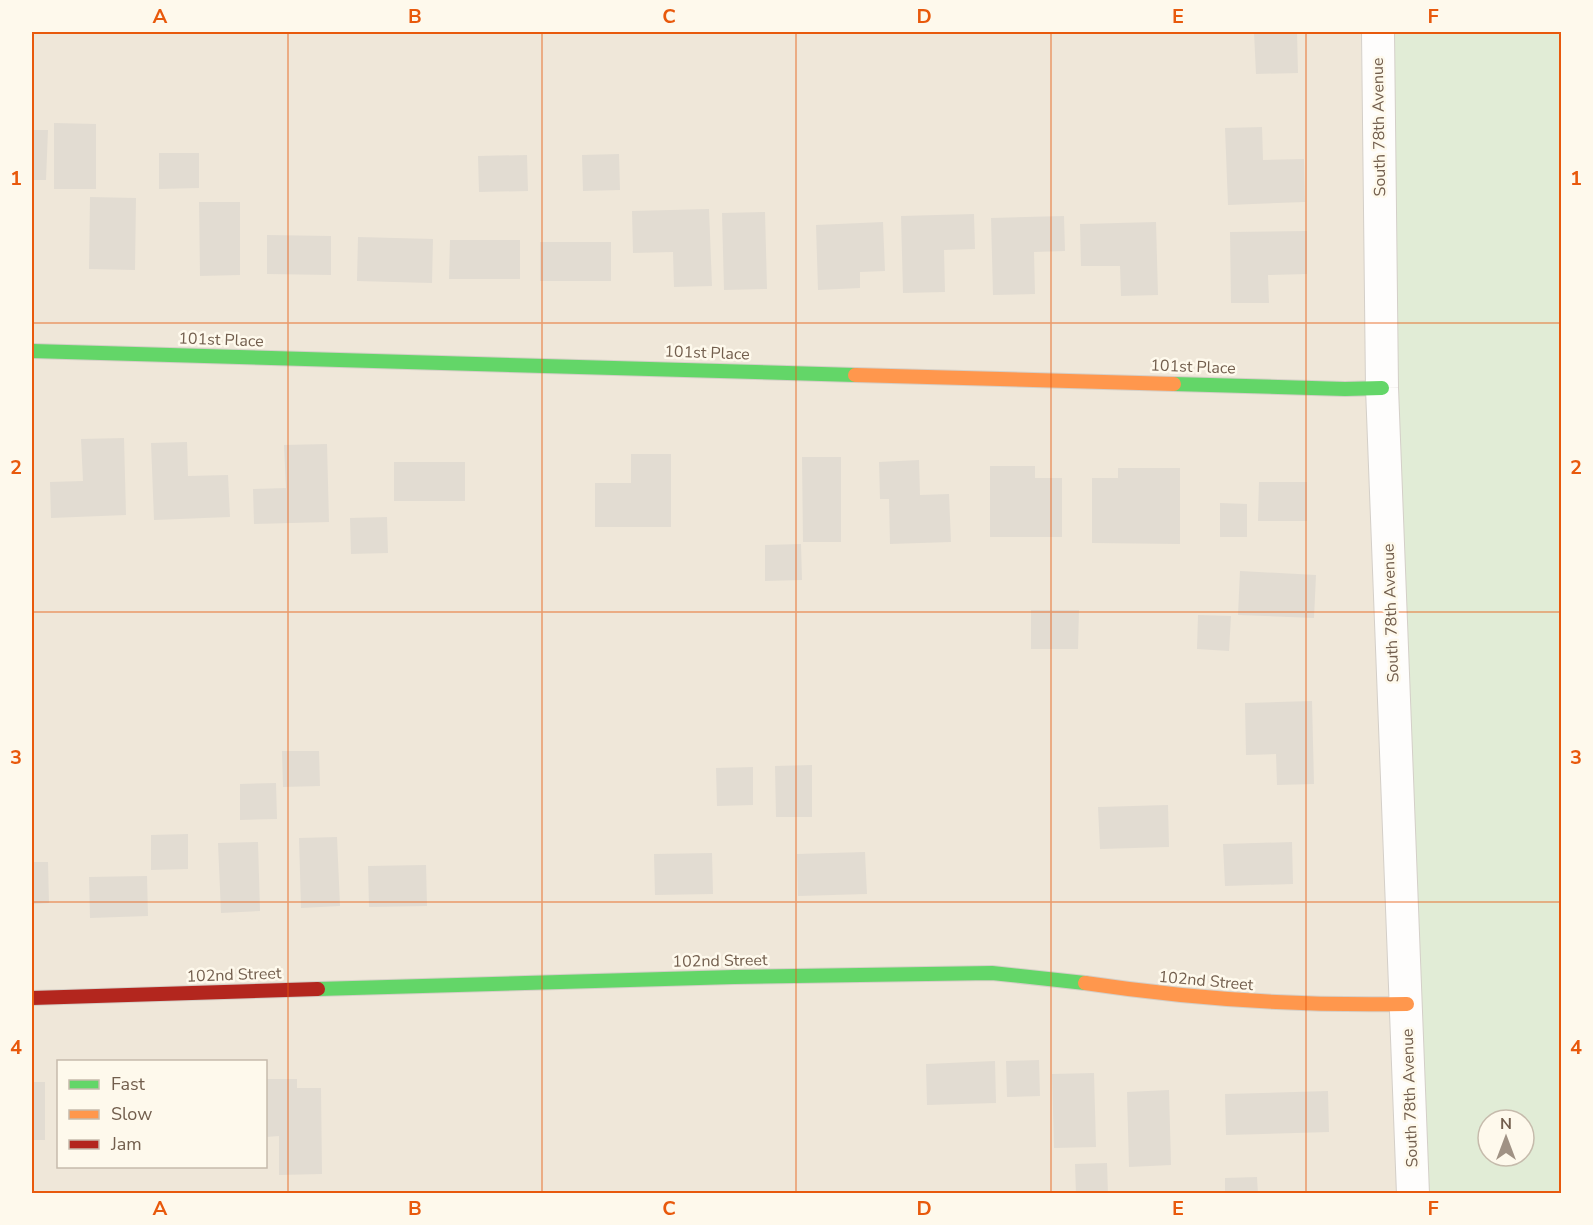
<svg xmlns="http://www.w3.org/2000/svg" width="1593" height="1225" font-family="'Nunito Sans',sans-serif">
<rect width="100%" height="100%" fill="#f6f3eb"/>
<path fill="#efe7d9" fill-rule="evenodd" d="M 32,32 L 1361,32 L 1367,345 L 1398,1193 L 32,1193 ZM 58,1062 L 266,1062 L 266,1166 L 58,1166 Z"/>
<path fill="#e1ecd6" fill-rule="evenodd" d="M 1389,32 L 1561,32 L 1561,1193 L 1428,1193 L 1399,509 ZM 1488,1120 L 1524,1120 L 1524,1156 L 1488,1156 Z"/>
<path fill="#e2dcd2" d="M 1254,32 L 1297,32 L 1298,73 L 1256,74 Z
M 54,123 L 96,124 L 96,189 L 54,189 Z
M 1262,127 L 1263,160 L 1304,159 L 1305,202 L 1228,205 L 1225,128 Z
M 32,130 L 48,130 L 46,180 L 32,180 Z
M 159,153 L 199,153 L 199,188 L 159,189 Z
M 619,154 L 620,190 L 583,191 L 582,155 Z
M 527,155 L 528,191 L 479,192 L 478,156 Z
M 90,197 L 136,198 L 135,270 L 89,269 Z
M 199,202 L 240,202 L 240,275 L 200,276 Z
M 709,209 L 712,286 L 674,287 L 673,252 L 633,253 L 632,211 Z
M 765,212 L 767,289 L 724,290 L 722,213 Z
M 974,214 L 975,249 L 944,250 L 945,292 L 903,293 L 901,216 Z
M 1064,216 L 1065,251 L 1034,252 L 1035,294 L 993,295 L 991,218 Z
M 883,222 L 885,271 L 860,272 L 860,288 L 818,290 L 816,225 Z
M 1156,222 L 1158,295 L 1121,296 L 1120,266 L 1081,266 L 1080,224 Z
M 1307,231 L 1307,274 L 1268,275 L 1269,303 L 1231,303 L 1230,232 Z
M 267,235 L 331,236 L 331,275 L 267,274 Z
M 358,237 L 433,239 L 432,283 L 357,281 Z
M 450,240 L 520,240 L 520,279 L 449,279 Z
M 540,242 L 611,242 L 611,281 L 540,281 Z
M 124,438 L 126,515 L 51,518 L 50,482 L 83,481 L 81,439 Z
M 187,442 L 188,476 L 228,475 L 230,517 L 154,520 L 151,443 Z
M 327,444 L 329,522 L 254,524 L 253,489 L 286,488 L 284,445 Z
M 631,454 L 671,454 L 671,527 L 595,527 L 595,483 L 631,483 Z
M 802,457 L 841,457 L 841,542 L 803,542 Z
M 919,460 L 920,495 L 949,494 L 951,542 L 890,544 L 889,499 L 880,499 L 879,462 Z
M 394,462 L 465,462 L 465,501 L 394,501 Z
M 990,466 L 1035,466 L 1035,478 L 1062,478 L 1062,537 L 990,537 Z
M 1118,468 L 1180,468 L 1180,544 L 1092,543 L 1092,478 L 1118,478 Z
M 1259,482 L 1307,482 L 1307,521 L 1258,521 Z
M 1220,503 L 1247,504 L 1247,537 L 1220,537 Z
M 387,517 L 388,553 L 351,554 L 350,518 Z
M 801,544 L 802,580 L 765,581 L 765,545 Z
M 1240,571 L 1316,575 L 1314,618 L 1238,615 Z
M 1031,610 L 1079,610 L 1078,649 L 1031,649 Z
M 1198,615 L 1231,616 L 1229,651 L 1197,649 Z
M 1312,701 L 1314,784 L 1277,785 L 1276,754 L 1246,755 L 1245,703 Z
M 282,751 L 319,751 L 320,786 L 283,787 Z
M 812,765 L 812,817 L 776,817 L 775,766 Z
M 753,767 L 753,805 L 717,806 L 716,768 Z
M 276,783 L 277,819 L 240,820 L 240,784 Z
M 1168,805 L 1169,847 L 1100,849 L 1098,807 Z
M 188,834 L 188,869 L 151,870 L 151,835 Z
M 337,837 L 340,906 L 301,908 L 299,838 Z
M 258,842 L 260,911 L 221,913 L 218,843 Z
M 1292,842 L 1293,884 L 1225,886 L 1223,844 Z
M 865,852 L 867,894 L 798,896 L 797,854 Z
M 712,853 L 713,894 L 655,895 L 654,854 Z
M 32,862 L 48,862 L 49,903 L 32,904 Z
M 426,865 L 427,906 L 369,907 L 368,866 Z
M 147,876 L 148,916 L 90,918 L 89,877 Z
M 1039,1060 L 1040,1096 L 1007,1097 L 1006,1061 Z
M 995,1061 L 996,1103 L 927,1105 L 926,1064 Z
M 1094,1073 L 1096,1147 L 1054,1148 L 1052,1074 Z
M 266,1079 L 297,1079 L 297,1088 L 321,1088 L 322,1174 L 279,1175 L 279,1136 L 266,1137 Z
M 32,1082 L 45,1082 L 45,1140 L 32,1140 Z
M 1169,1090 L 1171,1165 L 1129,1167 L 1127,1092 Z
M 1328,1091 L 1329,1132 L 1226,1135 L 1225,1094 Z
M 1107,1163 L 1108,1194 L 1076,1194 L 1075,1164 Z
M 1257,1177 L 1258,1194 L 1225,1194 L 1225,1178 Z"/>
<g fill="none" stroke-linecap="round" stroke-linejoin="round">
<defs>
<path id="street" d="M 1378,32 L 1382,388 L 1413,1194"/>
<path id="fast" d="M 32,351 L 855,375
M 1174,384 L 1345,389 L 1382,388
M 318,989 L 734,977 L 992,973 L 1085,983"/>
<path id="slow" d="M 855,375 L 1174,384
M 1085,983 C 1192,999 1299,1006 1407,1004"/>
<path id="jam" d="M 32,998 L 318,989"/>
</defs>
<use href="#street" stroke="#d4cfc8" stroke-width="34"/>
<use href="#fast" stroke="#d5cfc7" stroke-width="16"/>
<use href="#slow" stroke="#d5cfc7" stroke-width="16"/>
<use href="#jam" stroke="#d5cfc7" stroke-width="16"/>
<use href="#street" stroke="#fefdfc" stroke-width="32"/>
<use href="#fast" stroke="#63d668" stroke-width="14"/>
<use href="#slow" stroke="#ff974d" stroke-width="14"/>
<use href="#jam" stroke="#b3261e" stroke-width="14"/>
</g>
<path fill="none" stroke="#e8590c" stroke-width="1.5" stroke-opacity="0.55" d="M 288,32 L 288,1194M 542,32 L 542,1194M 796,32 L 796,1194M 1051,32 L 1051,1194M 1306,32 L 1306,1194M 32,323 L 1562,323M 32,612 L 1562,612M 32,902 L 1562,902"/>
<g text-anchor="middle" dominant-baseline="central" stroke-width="5" stroke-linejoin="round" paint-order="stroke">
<g font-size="16" fill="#725e4d" stroke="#fef9ec">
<text transform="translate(1379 127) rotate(-91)">South 78th Avenue</text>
<text transform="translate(221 340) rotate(2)">101st Place</text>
<text transform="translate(707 353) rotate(2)">101st Place</text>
<text transform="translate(1193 367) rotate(2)">101st Place</text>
<text transform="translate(1391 613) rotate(-92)">South 78th Avenue</text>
<text transform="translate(720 961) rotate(-1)">102nd Street</text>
<text transform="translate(234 975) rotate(-2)">102nd Street</text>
<text transform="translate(1206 981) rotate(5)">102nd Street</text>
<text transform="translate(1410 1098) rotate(-92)">South 78th Avenue</text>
</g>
</g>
<rect width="1593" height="1225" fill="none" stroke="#fef9ec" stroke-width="66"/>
<rect x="57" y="1060" width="210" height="108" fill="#fef9ec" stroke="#c6bbac" stroke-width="1.5"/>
<rect x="69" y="1080" width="30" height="9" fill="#63d668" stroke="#c6bbac" stroke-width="1.5"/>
<text x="111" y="1090" font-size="18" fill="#725e4d">Fast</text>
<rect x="69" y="1110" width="30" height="9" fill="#ff974d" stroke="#c6bbac" stroke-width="1.5"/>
<text x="111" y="1120" font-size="18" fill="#725e4d">Slow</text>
<rect x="69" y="1140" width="30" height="9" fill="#b3261e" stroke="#c6bbac" stroke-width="1.5"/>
<text x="111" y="1150" font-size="18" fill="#725e4d">Jam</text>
<g transform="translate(1506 1138)"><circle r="28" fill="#fef9ec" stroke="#c6bbac" stroke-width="1.5"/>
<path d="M0-4.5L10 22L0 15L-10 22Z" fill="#a09284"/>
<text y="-9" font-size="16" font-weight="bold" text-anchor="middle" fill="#725e4d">N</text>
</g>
<rect x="33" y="33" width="1527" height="1159" fill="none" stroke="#e8590c" stroke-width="2"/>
<g font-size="20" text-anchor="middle" font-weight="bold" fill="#e8590c">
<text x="160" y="23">A</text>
<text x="415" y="23">B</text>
<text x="669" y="23">C</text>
<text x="924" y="23">D</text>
<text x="1178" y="23">E</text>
<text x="1433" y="23">F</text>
<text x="16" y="185">1</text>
<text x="1576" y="185">1</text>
<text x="16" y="474">2</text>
<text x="1576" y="474">2</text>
<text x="16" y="764">3</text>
<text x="1576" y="764">3</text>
<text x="16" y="1054">4</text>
<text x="1576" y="1054">4</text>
<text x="160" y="1215">A</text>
<text x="415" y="1215">B</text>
<text x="669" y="1215">C</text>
<text x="924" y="1215">D</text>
<text x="1178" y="1215">E</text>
<text x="1433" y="1215">F</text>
</g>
</svg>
